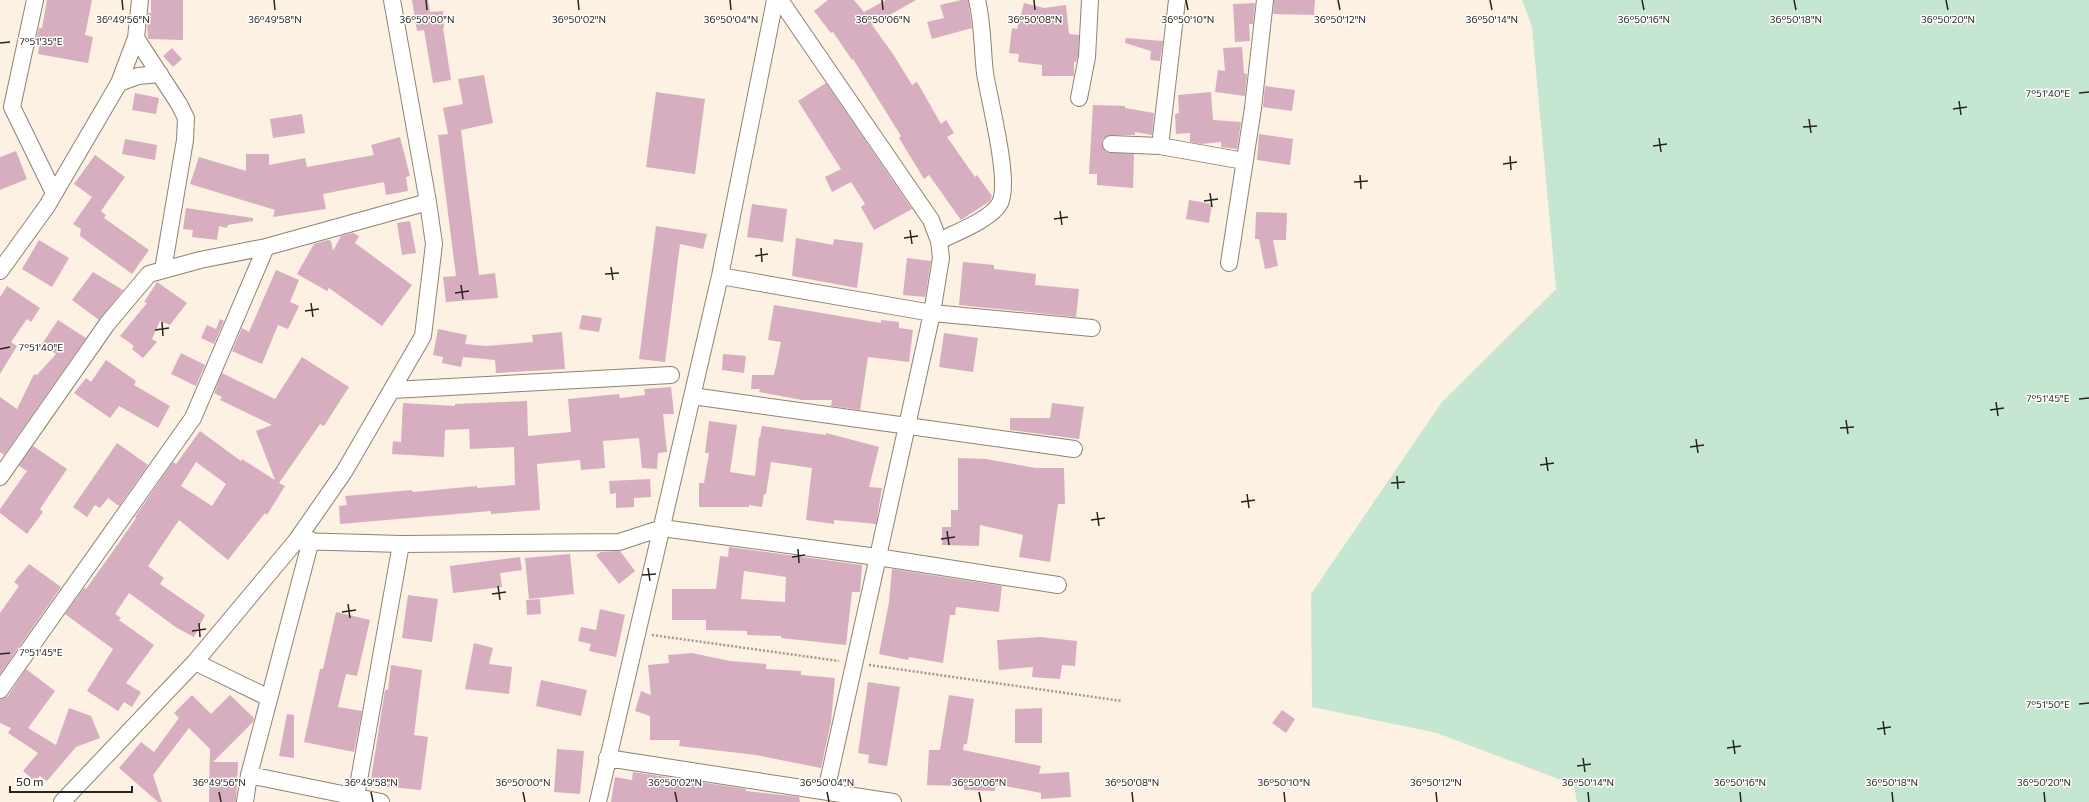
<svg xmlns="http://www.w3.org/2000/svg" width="2089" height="802" font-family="Commissioner,sans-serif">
<rect width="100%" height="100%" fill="#fdf1e3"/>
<path fill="#c5e7d2" d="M 1522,0 L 2089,0 L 2089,802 L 1577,802 L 1574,785 L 1437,733 L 1312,707 L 1311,594 L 1442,402 L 1556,289 L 1532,27 Z"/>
<path fill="#d6aebf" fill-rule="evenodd" d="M 47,0 L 92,0 L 85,35 L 93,37 L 88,63 L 38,54 L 40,41 L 36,41 L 39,28 L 42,28 Z
M 151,0 L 183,0 L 183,40 L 148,39 L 147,24 L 148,13 L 151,13 Z
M 412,0 L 428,0 L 430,12 L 443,11 L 444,28 L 443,28 L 451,80 L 433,83 L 424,30 L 417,31 Z
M 828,0 L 854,0 L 864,12 L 886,0 L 916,0 L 872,25 L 893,54 L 912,85 L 917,82 L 941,124 L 946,120 L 954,133 L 947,137 L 975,177 L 977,175 L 992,196 L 990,201 L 961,220 L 929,175 L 924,179 L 899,138 L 901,136 L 853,59 L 852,60 L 833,32 L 831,33 L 814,11 Z
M 961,0 L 968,0 L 972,28 L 932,39 L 927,22 L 944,18 L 940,5 Z
M 1274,0 L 1315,0 L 1314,15 L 1273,14 Z
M 1024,3 L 1044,8 L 1066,5 L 1069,34 L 1079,35 L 1078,56 L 1076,62 L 1074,62 L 1074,76 L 1042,76 L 1042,65 L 1018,62 L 1019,54 L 1009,53 L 1012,28 L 1017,29 Z
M 1255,3 L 1253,24 L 1249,24 L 1250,41 L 1235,42 L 1233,4 Z
M 1126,38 L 1163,41 L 1160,61 L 1150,60 L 1151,51 L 1125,43 Z
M 1242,47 L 1244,73 L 1247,74 L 1245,96 L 1215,92 L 1218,70 L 1225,71 L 1223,48 Z
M 172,48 L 182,59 L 173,67 L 163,56 Z
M 484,75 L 493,123 L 461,130 L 479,275 L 495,273 L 498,298 L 446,302 L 443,277 L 456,276 L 438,135 L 448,134 L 443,108 L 463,104 L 458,79 Z
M 826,83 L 912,209 L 874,230 L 861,207 L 865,204 L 851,182 L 832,192 L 825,177 L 841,169 L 798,101 Z
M 1265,86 L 1295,90 L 1292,111 L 1263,107 Z
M 656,92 L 705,99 L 695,174 L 646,167 Z
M 1211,92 L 1213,120 L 1241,122 L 1237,149 L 1221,147 L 1221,142 L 1201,144 L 1190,142 L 1190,133 L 1176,134 L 1175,114 L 1179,113 L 1178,95 Z
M 135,93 L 159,98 L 156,114 L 132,110 Z
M 1093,105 L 1125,106 L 1125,108 L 1154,113 L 1152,135 L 1135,132 L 1135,135 L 1111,135 L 1103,139 L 1102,143 L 1106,152 L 1134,154 L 1133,188 L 1097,185 L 1097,174 L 1089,174 Z
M 302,114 L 305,133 L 273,138 L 270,119 Z
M 1259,134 L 1293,139 L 1290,165 L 1257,160 Z
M 400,137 L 410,176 L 406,177 L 408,191 L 386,195 L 384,182 L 323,194 L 326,209 L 273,217 L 275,210 L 190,184 L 199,157 L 246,171 L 246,154 L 269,154 L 269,165 L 305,158 L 307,167 L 374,155 L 371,145 Z
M 125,139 L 157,145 L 155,160 L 122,154 Z
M 16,151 L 27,179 L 0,190 L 0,157 Z
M 95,155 L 125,177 L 101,211 L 106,215 L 104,218 L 149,250 L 132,274 L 80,236 L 81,229 L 73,224 L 92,197 L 74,184 Z
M 1189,200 L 1212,204 L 1209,223 L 1186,219 Z
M 752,204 L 787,209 L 783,242 L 747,237 Z
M 186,208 L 253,218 L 253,221 L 228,225 L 227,228 L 219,226 L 217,240 L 192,237 L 193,230 L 183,229 Z
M 1256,212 L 1287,213 L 1286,240 L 1273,240 L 1278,266 L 1265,269 L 1259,239 L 1255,239 Z
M 410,221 L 416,253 L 402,255 L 397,223 Z
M 656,226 L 707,234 L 703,249 L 680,244 L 665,362 L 639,359 Z
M 353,233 L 359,236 L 355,243 L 412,285 L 382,326 L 329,288 L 327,291 L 297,274 L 314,244 L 328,240 L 331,241 L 333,251 L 341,236 Z
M 796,238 L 833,245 L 834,239 L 863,243 L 857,288 L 792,276 Z
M 39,240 L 69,258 L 52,287 L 22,269 Z
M 907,258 L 931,261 L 925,297 L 903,295 Z
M 963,262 L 994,265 L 994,269 L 1036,274 L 1035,285 L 1079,289 L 1076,317 L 959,305 Z
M 276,270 L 299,280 L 290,302 L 299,306 L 288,329 L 278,325 L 262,364 L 232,351 L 242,328 L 249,332 Z
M 93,272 L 123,290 L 99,320 L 72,300 Z
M 157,282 L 187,303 L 170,325 L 160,321 L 152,339 L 157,342 L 143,358 L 132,349 L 134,346 L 120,336 L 147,303 L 144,302 Z
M 7,286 L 40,308 L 31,322 L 27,319 L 11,342 L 17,346 L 0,374 L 0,297 Z
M 774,305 L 881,323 L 881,320 L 899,322 L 899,328 L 913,330 L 909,362 L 868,357 L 860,410 L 831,406 L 832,400 L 802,400 L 759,392 L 760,389 L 751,389 L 752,375 L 774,375 L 781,342 L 768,340 Z
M 582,315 L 602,318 L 599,332 L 579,329 Z
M 220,319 L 224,321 L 214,344 L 201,338 L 207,325 L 216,329 Z
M 58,320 L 86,338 L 4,455 L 0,452 L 0,397 L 17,409 L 34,374 L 37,375 L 56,354 L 42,344 Z
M 438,329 L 467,335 L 465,344 L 486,346 L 533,342 L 532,335 L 562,332 L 565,369 L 496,373 L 495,360 L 463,357 L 461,367 L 442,363 L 443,357 L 433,355 Z
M 944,333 L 978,338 L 973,372 L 939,367 Z
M 181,353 L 205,365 L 196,386 L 171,374 Z
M 723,354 L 746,356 L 744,373 L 722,370 Z
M 302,357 L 349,387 L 324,426 L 320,424 L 279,483 L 285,486 L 267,515 L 265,513 L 228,560 L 179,520 L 148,566 L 164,578 L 160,584 L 205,615 L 194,637 L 177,628 L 129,593 L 115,614 L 121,618 L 119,620 L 154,645 L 126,683 L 141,692 L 132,707 L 124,702 L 118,711 L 87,691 L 113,649 L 65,614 L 84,588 L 86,589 L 118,544 L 136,518 L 135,517 L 173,462 L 176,464 L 200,431 L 241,461 L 242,459 L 275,480 L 256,431 L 272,425 L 220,400 L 222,397 L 214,393 L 222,373 L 275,399 ZM 196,462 L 226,484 L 212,506 L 181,486 Z
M 106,360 L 136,381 L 134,385 L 170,406 L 158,428 L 119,406 L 110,418 L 74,393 L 86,378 L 91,382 Z
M 671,387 L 674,414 L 663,414 L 667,452 L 658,453 L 657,469 L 642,468 L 639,438 L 603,441 L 605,468 L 581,470 L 580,460 L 537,464 L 540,510 L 491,514 L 491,511 L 340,524 L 339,506 L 347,505 L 345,496 L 412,490 L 413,492 L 477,486 L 477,488 L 515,485 L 514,447 L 470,449 L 469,429 L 445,430 L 444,457 L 392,454 L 393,441 L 401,442 L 403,403 L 455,406 L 455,404 L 527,401 L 528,436 L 571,432 L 568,399 L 619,394 L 620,398 L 645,395 L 644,389 Z
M 1052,403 L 1084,407 L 1079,439 L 1010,430 L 1010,418 L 1050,418 Z
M 709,421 L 737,425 L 730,472 L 755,476 L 759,437 L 760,437 L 762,426 L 826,435 L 826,433 L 879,447 L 869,487 L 882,488 L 876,524 L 834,520 L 834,524 L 806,520 L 812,468 L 771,462 L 766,494 L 764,494 L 762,507 L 749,505 L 749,507 L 699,507 L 699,483 L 704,483 L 709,453 L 705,453 Z
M 117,443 L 148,465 L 119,506 L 108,498 L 100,508 L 95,505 L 87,517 L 73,507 Z
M 33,446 L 67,469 L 40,509 L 43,512 L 27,534 L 0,513 L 0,509 L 27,471 L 19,466 Z
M 958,458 L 986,459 L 1036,468 L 1064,468 L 1065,504 L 1058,504 L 1050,562 L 1019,557 L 1023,535 L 980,525 L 979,546 L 942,545 L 942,527 L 951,527 L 951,510 L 958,510 Z
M 650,479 L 651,497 L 634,498 L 634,507 L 616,508 L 616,493 L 610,494 L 609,481 Z
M 729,547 L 862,565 L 860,592 L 852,592 L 846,645 L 781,638 L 781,636 L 747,635 L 747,631 L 706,630 L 706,620 L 672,620 L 672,589 L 716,589 L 720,556 L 728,557 ZM 744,571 L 786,577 L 785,602 L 741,599 Z
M 620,551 L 635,571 L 619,584 L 596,555 L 601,552 Z
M 570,554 L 574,594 L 529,599 L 525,558 Z
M 520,557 L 522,570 L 500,573 L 502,587 L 453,593 L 450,566 Z
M 29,564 L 61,587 L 0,674 L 0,613 L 19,586 L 14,582 Z
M 892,569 L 1002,586 L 999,612 L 956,607 L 955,615 L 950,615 L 943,663 L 909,657 L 908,660 L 879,654 L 889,602 Z
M 408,595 L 438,599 L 432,642 L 402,638 Z
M 540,599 L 541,614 L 527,615 L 526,600 Z
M 600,609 L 625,615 L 616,657 L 589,651 L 591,644 L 578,641 L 581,627 L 596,630 Z
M 336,612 L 370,620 L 357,676 L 346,674 L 338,707 L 362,711 L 354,752 L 304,742 L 320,669 L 323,669 Z
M 1040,637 L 1077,641 L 1075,666 L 1062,665 L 1060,679 L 1032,677 L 1033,667 L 999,670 L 997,640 Z
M 474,643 L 493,648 L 489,664 L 512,667 L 509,694 L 465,689 Z
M 692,653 L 730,661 L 766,664 L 766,669 L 801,671 L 801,675 L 835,678 L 831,722 L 821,768 L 756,755 L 679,746 L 680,740 L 650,740 L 650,716 L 635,711 L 641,691 L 651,695 L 648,665 L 669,663 L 668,655 Z
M 391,665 L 422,670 L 414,735 L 428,737 L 421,790 L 370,785 L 385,690 L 388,690 Z
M 26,669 L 55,691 L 28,728 L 56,745 L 69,708 L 91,716 L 100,738 L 76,747 L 47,781 L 40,776 L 35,781 L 23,771 L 38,753 L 8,733 L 11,728 L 0,723 L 0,699 L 8,696 Z
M 541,680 L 587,690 L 581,716 L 536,706 Z
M 868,682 L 900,687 L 887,766 L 868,763 L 869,755 L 858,753 Z
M 192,695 L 211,714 L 230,695 L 254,718 L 253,722 L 213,762 L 238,762 L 236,802 L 209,802 L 210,749 L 189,728 L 153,775 L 162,802 L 158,802 L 119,768 L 141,742 L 154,752 L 179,718 L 174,713 Z
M 949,695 L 974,699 L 967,744 L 964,744 L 963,750 L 1041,766 L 1039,774 L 1069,772 L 1071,797 L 1041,799 L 1041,793 L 995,784 L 995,791 L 964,790 L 964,786 L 927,785 L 929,750 L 940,750 Z
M 1042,708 L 1042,743 L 1015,743 L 1015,709 Z
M 1282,710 L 1295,719 L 1286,733 L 1272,723 Z
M 287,714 L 294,715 L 294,758 L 279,756 Z
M 557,749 L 584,751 L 580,794 L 554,792 Z
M 633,772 L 746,789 L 746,791 L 799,797 L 800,802 L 611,802 L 615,777 L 632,780 Z"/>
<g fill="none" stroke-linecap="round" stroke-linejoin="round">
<defs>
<path id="minor" d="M 35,0 L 12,107 L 54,193
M 140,0 L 136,38 L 179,104 L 186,118 L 185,140 L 163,270
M 780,0 L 931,220 L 939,241 L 941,258 L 932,313 L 826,791
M 1177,0 L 1160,146 L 1244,161
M 119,83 L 138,76 L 160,74
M 1079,98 L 1087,57 L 1090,0
M 1111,144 L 1160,146
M 939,241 C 955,233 992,219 1000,203 C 1011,181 989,100 985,73 C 982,48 983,24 977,0
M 1229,263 L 1253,108 L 1265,0
M 0,271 L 47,206 L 119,83 L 136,38
M 720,276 L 932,313 L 1092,328
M 392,390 L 671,375
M 692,396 L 1074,449
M 0,477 L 107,324 L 149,274 L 200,260 L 266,247 L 428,202
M 296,541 L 401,544 L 619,542 L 662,528 L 877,557 L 1058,585
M 195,662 L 269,698
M 0,690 L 193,418 L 266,247
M 607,758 L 893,802
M 249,775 L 381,802
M 356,797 L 401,544
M 62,802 L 195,662 L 296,541 L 344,472 L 423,336 L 434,244 L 428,202 L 392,0
M 245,802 L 249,775 L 311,540
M 598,802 L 720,276 L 775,0"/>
</defs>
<use href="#minor" stroke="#8f8272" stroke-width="18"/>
<path stroke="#a1988d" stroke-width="2.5" stroke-dasharray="2 2" stroke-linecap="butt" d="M 652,635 L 839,661
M 869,665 L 1122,701"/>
<use href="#minor" stroke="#fff" stroke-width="16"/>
</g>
<path fill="none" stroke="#29241d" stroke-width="1.5" d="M 122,0 L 123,10M 274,0 L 275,10M 426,0 L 427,10M 578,0 L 579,10M 730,0 L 731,10M 882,0 L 883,10M 1034,0 L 1035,10M 1186,0 L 1188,10M 1338,0 L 1340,10M 1490,0 L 1492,10M 1642,0 L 1644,10M 1794,0 L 1796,10M 1946,0 L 1948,10M 0,43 L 10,42M 2079,93 L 2089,92M 1959,101 L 1961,115M 1953,109 L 1967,107M 1809,119 L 1811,133M 1803,127 L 1817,126M 1659,138 L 1661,152M 1653,146 L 1667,144M 1510,156 L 1511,170M 1503,164 L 1517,162M 1360,175 L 1361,189M 1354,182 L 1368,181M 1210,193 L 1212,207M 1204,201 L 1218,199M 1060,211 L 1062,225M 1054,219 L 1068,217M 910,230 L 912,244M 904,238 L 918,236M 761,248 L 762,262M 755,256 L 768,254M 611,267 L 613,280M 605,274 L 619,273M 461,285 L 463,299M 455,293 L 469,291M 311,303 L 313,317M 305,311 L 319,309M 162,322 L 163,336M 155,330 L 169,328M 0,349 L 10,347M 2079,399 L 2089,398M 1996,402 L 1998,416M 1990,410 L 2004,408M 1846,420 L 1848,434M 1840,428 L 1854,427M 1696,439 L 1698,453M 1690,447 L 1704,445M 1546,457 L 1548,471M 1540,465 L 1554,463M 1397,476 L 1398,489M 1391,483 L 1405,482M 1247,494 L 1249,508M 1241,502 L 1255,500M 1097,512 L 1099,526M 1091,520 L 1105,518M 947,531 L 949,545M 941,539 L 955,537M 798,549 L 799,563M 792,557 L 805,555M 648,568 L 650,581M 642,575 L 656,574M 498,586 L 500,600M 492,594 L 506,592M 348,604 L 350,618M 342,612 L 356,610M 199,623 L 200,637M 192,631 L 206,629M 0,654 L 10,653M 2079,704 L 2089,703M 1883,721 L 1885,735M 1877,729 L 1891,727M 1733,740 L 1735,754M 1727,748 L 1741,746M 1583,758 L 1585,772M 1577,766 L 1591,764M 219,792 L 221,802M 371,792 L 373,802M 523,792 L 525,802M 675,792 L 677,802M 827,792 L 829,802M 979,792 L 981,802M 1132,792 L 1133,802M 1284,792 L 1285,802M 1436,792 L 1437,802M 1588,792 L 1589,802M 1740,792 L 1741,802M 1892,792 L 1893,802M 2044,792 L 2045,802"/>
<g font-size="10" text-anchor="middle" fill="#29241d" stroke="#fff" stroke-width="3" stroke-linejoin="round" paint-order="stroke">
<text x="123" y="23">36°49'56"N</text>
<text x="275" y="23">36°49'58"N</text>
<text x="427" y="23">36°50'00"N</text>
<text x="579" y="23">36°50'02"N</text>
<text x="731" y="23">36°50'04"N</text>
<text x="883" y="23">36°50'06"N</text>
<text x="1035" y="23">36°50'08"N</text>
<text x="1188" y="23">36°50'10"N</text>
<text x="1340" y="23">36°50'12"N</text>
<text x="1492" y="23">36°50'14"N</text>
<text x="1644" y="23">36°50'16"N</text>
<text x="1796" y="23">36°50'18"N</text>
<text x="1948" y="23">36°50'20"N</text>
<text x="41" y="45">7°51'35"E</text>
<text x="2048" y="97">7°51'40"E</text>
<text x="41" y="351">7°51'40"E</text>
<text x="2048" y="402">7°51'45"E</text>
<text x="41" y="656">7°51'45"E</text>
<text x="2048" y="708">7°51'50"E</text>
<text x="219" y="786">36°49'56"N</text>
<text x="371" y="786">36°49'58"N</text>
<text x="523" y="786">36°50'00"N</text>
<text x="675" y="786">36°50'02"N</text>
<text x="827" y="786">36°50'04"N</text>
<text x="979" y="786">36°50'06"N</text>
<text x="1132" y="786">36°50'08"N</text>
<text x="1284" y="786">36°50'10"N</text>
<text x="1436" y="786">36°50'12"N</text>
<text x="1588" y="786">36°50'14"N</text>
<text x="1740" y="786">36°50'16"N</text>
<text x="1892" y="786">36°50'18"N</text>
<text x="2044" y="786">36°50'20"N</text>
</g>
<path d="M10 786v6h122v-6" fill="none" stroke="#29241d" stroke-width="2"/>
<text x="16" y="786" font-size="12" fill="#29241d" stroke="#ffffff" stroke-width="3" paint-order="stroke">50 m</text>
</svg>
